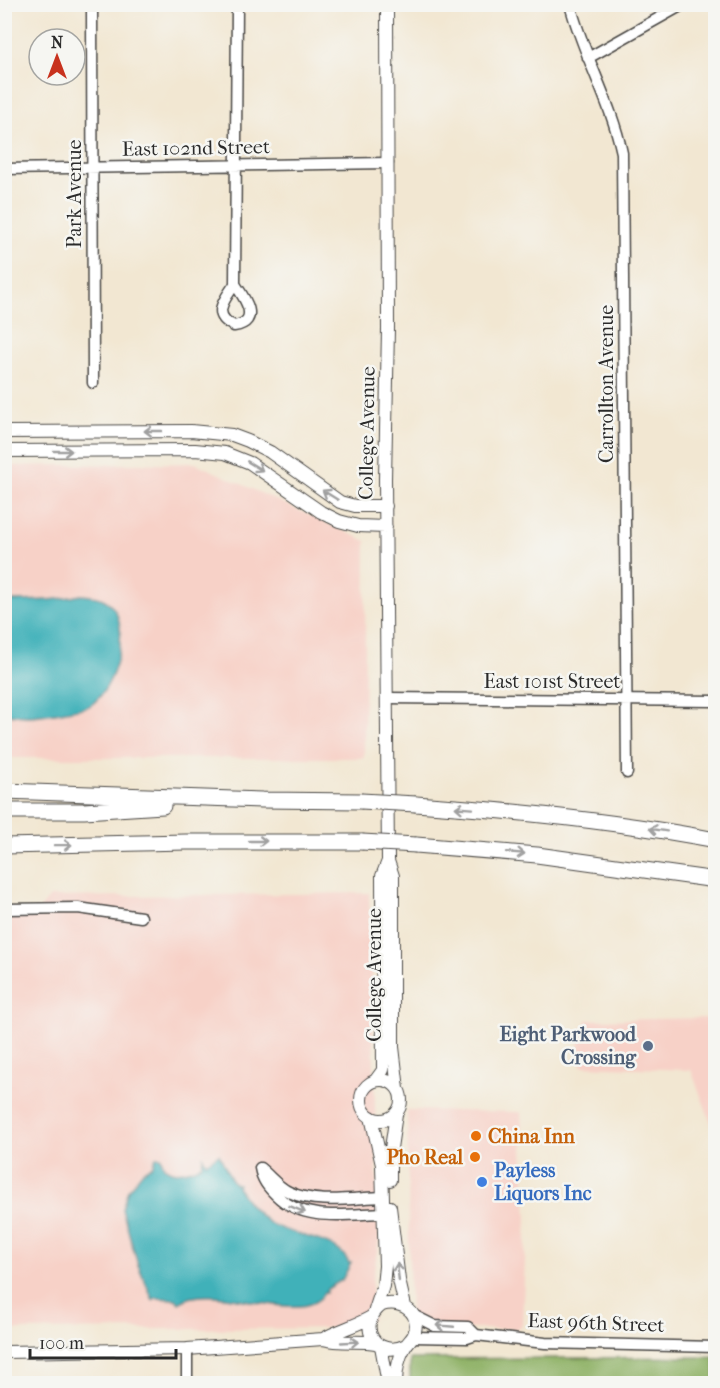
<svg xmlns="http://www.w3.org/2000/svg" width="720" height="1388" font-family="'IM FELL French Canon',serif">
<rect width="100%" height="100%" fill="#f6f6f2"/>
<filter id="ink" filterUnits="userSpaceOnUse"><feTurbulence type="fractalNoise" baseFrequency=".0167" numOctaves="2"/><feDisplacementMap in="SourceGraphic" scale="12" xChannelSelector="R" yChannelSelector="G"/><feConvolveMatrix kernelMatrix="1 2 1 2 8 2 1 2 1" color-interpolation-filters="sRGB"/></filter>
<filter id="wash" filterUnits="userSpaceOnUse"><feTurbulence type="fractalNoise" baseFrequency=".008" numOctaves="4" result="noise"/><feDisplacementMap in="SourceGraphic" scale="24" xChannelSelector="R" yChannelSelector="G"/><feGaussianBlur stdDeviation="1.35" result="paint"/><feColorMatrix in="noise" values="0 0 0 0 0 0 0 0 0 0 0 0 0 0 0 0 0 1.4 0 .05"/><feComposite in="paint" operator="in"/></filter>
<g filter="url(#wash)">
<rect width="100%" height="100%" fill="#f2e7d2"/>
<path fill="#f7d1c7" d="M 195,463 L 366,541 L 364,758 L 5,758 L 4,466 Z
M 369,893 L 379,1241 L 372,1282 L 373,1319 L 348,1328 L 5,1330 L 4,915 L 35,915 L 50,897 Z
M 715,1018 L 715,1133 L 691,1070 L 581,1066 L 578,1035 L 587,1020 Z
M 407,1110 L 521,1112 L 527,1218 L 522,1324 L 519,1329 L 423,1329 L 410,1320 Z"/>
<path fill="#90b267" stroke="#5e6e49" stroke-width="1.5" d="M 715,1357 L 715,1383 L 410,1383 L 410,1359 Z"/>
<path fill="#40b1b9" stroke="#366e72" stroke-width="1.5" d="M 81,595 C 91,596 103,596 111,605 C 132,628 115,688 91,705 C 86,709 36,716 28,716 C 20,716 12,714 5,714 L 5,601 C 30,601 56,601 81,595 Z
M 219,1154 L 232,1181 L 235,1184 L 238,1184 L 237,1187 C 246,1201 255,1213 268,1222 C 292,1238 337,1236 349,1263 L 351,1263 L 342,1280 L 327,1289 L 326,1293 L 324,1293 C 305,1329 212,1278 179,1303 L 176,1299 L 155,1298 L 153,1300 L 138,1265 L 122,1209 L 128,1190 L 143,1171 L 152,1166 L 156,1157 L 161,1157 C 162,1160 162,1164 164,1166 C 172,1177 193,1169 202,1165 L 203,1157 L 206,1163 Z"/>
</g>
<g filter="url(#ink)">
<g fill="none" stroke-linecap="round" stroke-linejoin="round">
<defs>
<path id="minor" d="M 92,4 L 93,383
M 570,4 C 583,55 611,101 622,153 L 627,773
M 588,58 L 684,4
M 4,169 L 388,163
M 235,284 L 237,4
M 235,284 C 244,297 262,322 234,326 C 210,315 225,299 235,284 Z
M 387,698 L 716,701
M 4,909 L 78,908 L 141,917
M 260,1168 C 262,1180 268,1187 276,1195 C 304,1223 347,1214 383,1213
M 260,1168 C 270,1176 278,1187 289,1192 C 317,1205 353,1198 382,1197
M 413,1315 L 435,1326 L 468,1327 L 476,1335
M 413,1337 L 467,1338 L 476,1335 L 545,1343 L 716,1347
M 187,1349 L 187,1384"/>
<path id="major" d="M 387,4 L 388,329 L 385,479 L 388,861 L 393,876 L 393,1047 L 398,1089
M 4,432 L 191,431 L 232,435 L 248,441 L 270,452 L 340,502 L 355,506 L 386,506
M 4,451 L 195,450 L 225,453 L 250,463 L 321,512 L 339,521 L 358,526 L 386,527
M361 1100a20 20 0 1 1 40 0a20 20 0 1 1-40 0Z
M 375,1081 L 383,1070 L 382,876 L 388,861
M 371,1117 L 382,1165 L 385,1266 L 383,1286 L 375,1310
M 390,1180 L 390,1155 L 396,1114
M 390,1207 L 399,1280 L 405,1306
M 323,1339 C 338,1330 356,1326 371,1317
M 381,1346 L 388,1384
M 4,1352 L 187,1349 L 323,1339 C 341,1344 359,1340 376,1343
M 396,1384 C 396,1372 399,1357 405,1347 C 408,1341 414,1338 415,1331 C 420,1310 399,1300 382,1305 C 355,1325 376,1360 406,1345"/>
<path id="highway" d="M 4,791 L 262,800 L 361,801
M 416,804 C 516,811 617,821 716,840
M 4,811 L 84,811 L 163,806
M 416,845 L 537,855 L 716,880
M 4,846 L 186,842 L 362,842"/>
</defs>
<use href="#minor" stroke="#494744" stroke-width="13"/>
<use href="#major" stroke="#494744" stroke-width="14"/>
<use href="#highway" stroke="#494744" stroke-width="17"/>
<use href="#minor" stroke="#fff" stroke-width="10"/>
<use href="#major" stroke="#fff" stroke-width="12"/>
<use href="#highway" stroke="#fff" stroke-width="15"/>
<defs>
<path id="highway-bridge" d="M 361,801 L 416,804
M 362,842 L 416,845"/>
</defs>
<use href="#highway-bridge" stroke="#494744" stroke-width="17" stroke-linecap="butt"/>
<use href="#highway-bridge" stroke="#fff" stroke-width="15"/>
</g>
<defs><path id="oneway-shaft" d="M-6 0H5M1.5-3L5.5 0L1.5 3" fill="none" stroke-width="1.6" stroke-linecap="round" stroke-linejoin="round" transform="scale(1.5)"/></defs>
<g stroke="#a0a0a0">
<use href="#oneway-shaft" transform="translate(153 431) rotate(180)"/>
<use href="#oneway-shaft" transform="translate(63 451)"/>
<use href="#oneway-shaft" transform="translate(255 466) rotate(31)"/>
<use href="#oneway-shaft" transform="translate(330 495) rotate(-148)"/>
<use href="#oneway-shaft" transform="translate(464 808) rotate(-176)"/>
<use href="#oneway-shaft" transform="translate(658 830) rotate(-171)"/>
<use href="#oneway-shaft" transform="translate(258 841)"/>
<use href="#oneway-shaft" transform="translate(63 845) rotate(-1)"/>
<use href="#oneway-shaft" transform="translate(516 853) rotate(5)"/>
<use href="#oneway-shaft" transform="translate(297 1209) rotate(22)"/>
<use href="#oneway-shaft" transform="translate(398 1272) rotate(-96)"/>
<use href="#oneway-shaft" transform="translate(445 1326) rotate(-175)"/>
<use href="#oneway-shaft" transform="translate(350 1342) rotate(-3)"/>
</g>
</g>
<circle fill="#5c6f8a" stroke="#f6f6f2" stroke-width="2" cx="648" cy="1046" r="6"/>
<g fill="#e8710a" stroke="#f6f6f2" stroke-width="2">
<circle cx="476" cy="1136" r="6"/>
<circle cx="475" cy="1157" r="6"/>
</g>
<circle fill="#3f7fe0" stroke="#f6f6f2" stroke-width="2" cx="482" cy="1182" r="6"/>
<g text-anchor="middle" dominant-baseline="central" stroke-width="5" stroke-linejoin="round" paint-order="stroke">
<g font-size="20" fill="#2b2b2b" stroke="#f6f6f2">
<text transform="translate(196 148) rotate(-1)">East 102nd Street</text>
<text transform="translate(74 194) rotate(-90)">Park Avenue</text>
<text transform="translate(606 384) rotate(-90)">Carrollton Avenue</text>
<text transform="translate(367 433) rotate(-89)">College Avenue</text>
<text x="552" y="681">East 101st Street</text>
<text transform="translate(374 975) rotate(-90)">College Avenue</text>
<text transform="translate(596 1323) rotate(2)">East 96th Street</text>
</g>
<g font-size="20" font-weight="bold" fill="#4e5e75" stroke="#f6f6f2" text-anchor="end">
<text x="636" y="1034">Eight Parkwood<tspan x="636" dy="23">Crossing</tspan></text>
</g>
<g font-size="20" font-weight="bold" fill="#c56008" stroke="#f6f6f2" text-anchor="start">
<text x="488" y="1136">China Inn</text>
<text x="463" y="1157" text-anchor="end">Pho Real</text>
</g>
<g font-size="20" font-weight="bold" fill="#366cbe" stroke="#f6f6f2" text-anchor="start">
<text x="494" y="1170">Payless<tspan x="494" dy="23">Liquors Inc</tspan></text>
</g>
</g>
<rect width="720" height="1388" fill="none" stroke="#f6f6f2" stroke-width="24"/>
<g transform="translate(57 57)"><circle r="28" fill="#f6f6f2" stroke="#a5a5a2" stroke-width="1.5"/>
<path d="M0-4.5L10 22L0 15L-10 22Z" fill="#c8321e"/>
<text y="-9" font-size="16" font-weight="bold" text-anchor="middle" fill="#2b2b2b">N</text>
</g>
<path d="M30 1349v9h146v-9" fill="none" stroke="#2b2b2b" stroke-width="3"/>
<text x="39" y="1349" font-size="18" fill="#2b2b2b" stroke="#f6f6f2" stroke-width="4.5" paint-order="stroke">100 m</text>
</svg>
